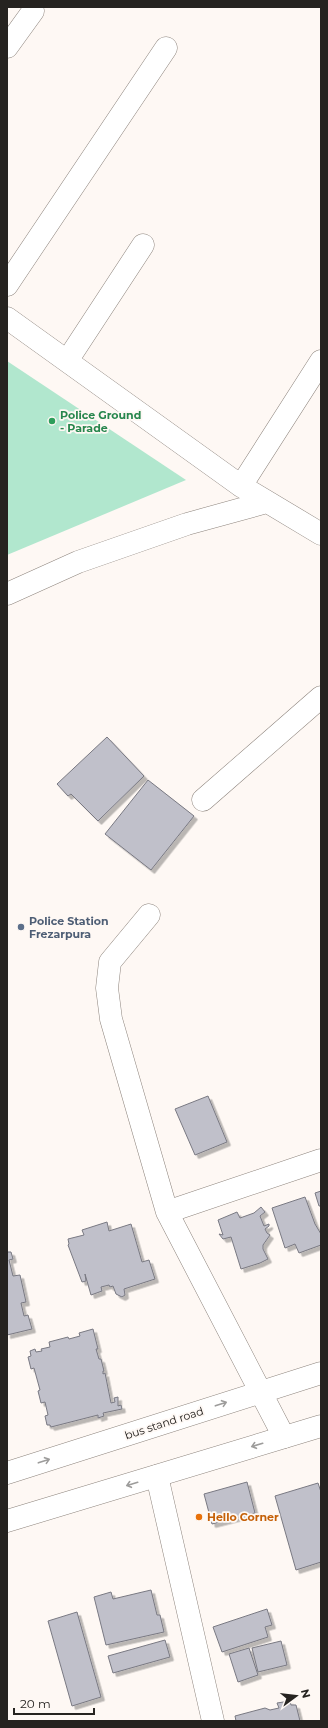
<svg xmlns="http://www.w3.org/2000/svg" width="328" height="1728" font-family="Montserrat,sans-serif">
<defs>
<filter id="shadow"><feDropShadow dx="3.5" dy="3.5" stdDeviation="0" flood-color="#0004"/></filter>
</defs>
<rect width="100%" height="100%" fill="#fef8f4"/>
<path fill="#b1e7ce" d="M 7,361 L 186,480 L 7,555 Z"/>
<path fill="#c0c0ca" stroke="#797982" filter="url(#shadow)" d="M 107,737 L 144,776 L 98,821 L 71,794 L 68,796 L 57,784 Z
M 148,780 L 194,816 L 151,870 L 105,834 Z
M 208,1096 L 227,1142 L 195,1155 L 175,1109 Z
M 321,1191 L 321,1206 L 319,1206 L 315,1193 Z
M 305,1197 L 315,1224 L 321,1234 L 321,1245 L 299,1253 L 295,1244 L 285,1248 L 272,1208 Z
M 261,1207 L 265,1212 L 260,1216 L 264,1226 L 269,1224 L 269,1226 L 265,1229 L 267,1233 L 270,1235 L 263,1245 L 263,1249 L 268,1259 L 260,1263 L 241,1269 L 231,1237 L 223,1239 L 219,1234 L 223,1235 L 218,1220 L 237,1212 L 240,1218 L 254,1213 Z
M 107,1222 L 109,1231 L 131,1224 L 142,1262 L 149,1260 L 155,1279 L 124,1289 L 125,1295 L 122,1297 L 116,1294 L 113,1286 L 110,1287 L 109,1285 L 101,1287 L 102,1291 L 91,1295 L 85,1274 L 86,1281 L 82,1282 L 68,1245 L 69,1244 L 68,1239 L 84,1235 L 82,1230 Z
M 7,1252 L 11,1252 L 13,1259 L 9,1260 L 13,1276 L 20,1275 L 26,1302 L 21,1303 L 24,1316 L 28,1315 L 32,1329 L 7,1335 Z
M 93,1329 L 98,1349 L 96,1349 L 99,1359 L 101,1359 L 104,1371 L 103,1371 L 103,1374 L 105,1373 L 111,1403 L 115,1402 L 114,1398 L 118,1397 L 118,1406 L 121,1405 L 122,1409 L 103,1413 L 104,1416 L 98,1418 L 98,1415 L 51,1427 L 50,1425 L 47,1425 L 45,1416 L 48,1415 L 45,1402 L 41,1403 L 38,1391 L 40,1390 L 34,1368 L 31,1369 L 28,1357 L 31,1356 L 30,1351 L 35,1349 L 36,1352 L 42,1351 L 41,1349 L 50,1347 L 49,1342 L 68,1337 L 69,1339 L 80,1336 L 79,1333 Z
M 247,1482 L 255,1513 L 212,1524 L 204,1494 Z
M 318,1483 L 321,1492 L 321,1562 L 296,1570 L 275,1496 Z
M 151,1590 L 157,1615 L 160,1615 L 164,1632 L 106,1645 L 94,1597 L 111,1592 L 113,1599 Z
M 267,1609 L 272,1625 L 265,1627 L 268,1637 L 222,1652 L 213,1627 Z
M 77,1612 L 101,1697 L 72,1706 L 48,1621 Z
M 165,1640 L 170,1657 L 113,1673 L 108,1656 Z
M 281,1641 L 287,1665 L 258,1672 L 252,1648 Z
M 249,1648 L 258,1675 L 238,1682 L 229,1654 Z
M 290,1701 L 291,1705 L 296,1705 L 300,1721 L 236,1721 L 235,1716 L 265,1708 L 270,1710 L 279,1708 L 277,1703 Z"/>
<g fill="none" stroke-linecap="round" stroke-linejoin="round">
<defs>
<path id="minor" d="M 7,47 L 33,11
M 7,285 L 166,48
M 7,318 L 241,486 L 321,534
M 67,361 L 143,245
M 241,486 L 321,361
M 7,594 L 78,562 L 187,524 L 267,502
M 203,800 L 321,697
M 149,915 L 110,962 L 107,988 L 111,1019 L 167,1212 L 284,1437
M 167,1212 L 321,1160
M 157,1476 L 213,1721"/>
<path id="tertiary" d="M 7,1473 L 321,1373
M 7,1521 L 321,1426"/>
</defs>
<use href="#minor" stroke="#8d847d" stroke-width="23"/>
<use href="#tertiary" stroke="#8d847d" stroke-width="23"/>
<use href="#minor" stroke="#fff" stroke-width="22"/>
<use href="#tertiary" stroke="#fff" stroke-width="22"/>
</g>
<defs><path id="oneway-shaft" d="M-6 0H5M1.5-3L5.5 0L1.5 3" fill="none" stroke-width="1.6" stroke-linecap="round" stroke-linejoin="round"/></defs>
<g stroke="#9d9c9b">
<use href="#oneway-shaft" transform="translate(221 1404) rotate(-18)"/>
<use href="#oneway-shaft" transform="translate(257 1445) rotate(163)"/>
<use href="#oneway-shaft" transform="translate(44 1461) rotate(-18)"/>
<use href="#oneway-shaft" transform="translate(132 1484) rotate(163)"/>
</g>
<circle fill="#2e9e5b" stroke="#fef8f4" stroke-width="1.5" cx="52" cy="421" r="4"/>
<circle fill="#5c6f8a" stroke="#fef8f4" stroke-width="1.5" cx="21" cy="927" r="4"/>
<circle fill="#e8710a" stroke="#fef8f4" stroke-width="1.5" cx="199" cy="1517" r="4"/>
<g text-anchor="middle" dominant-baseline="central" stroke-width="3.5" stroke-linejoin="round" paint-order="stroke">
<g font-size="11" font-weight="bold" fill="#27864d" stroke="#fef8f4" text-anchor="start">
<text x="60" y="415">Police Ground<tspan x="60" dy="13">- Parade</tspan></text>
</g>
<g font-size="11" font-weight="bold" fill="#4e5e75" stroke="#fef8f4" text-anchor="start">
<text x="29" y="921">Police Station<tspan x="29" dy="13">Frezarpura</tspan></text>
</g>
<g font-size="11" fill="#262320" stroke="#fef8f4">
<text transform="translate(164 1423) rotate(-18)">bus stand road</text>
</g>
<g font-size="11" font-weight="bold" fill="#c56008" stroke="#fef8f4" text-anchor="start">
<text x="207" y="1517">Hello Corner</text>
</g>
</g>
<rect width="328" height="1728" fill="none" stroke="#262320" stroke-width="16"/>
<g transform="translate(296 1696) rotate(75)" stroke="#fef8f4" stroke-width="3" paint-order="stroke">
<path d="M0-3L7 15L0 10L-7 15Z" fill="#262320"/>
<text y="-6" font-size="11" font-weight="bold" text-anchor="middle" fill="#262320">N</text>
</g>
<path d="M14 1708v6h80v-6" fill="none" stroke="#262320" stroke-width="2"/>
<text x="20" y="1708" font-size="12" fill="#262320" stroke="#fef8f4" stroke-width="3" paint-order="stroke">20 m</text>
</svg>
